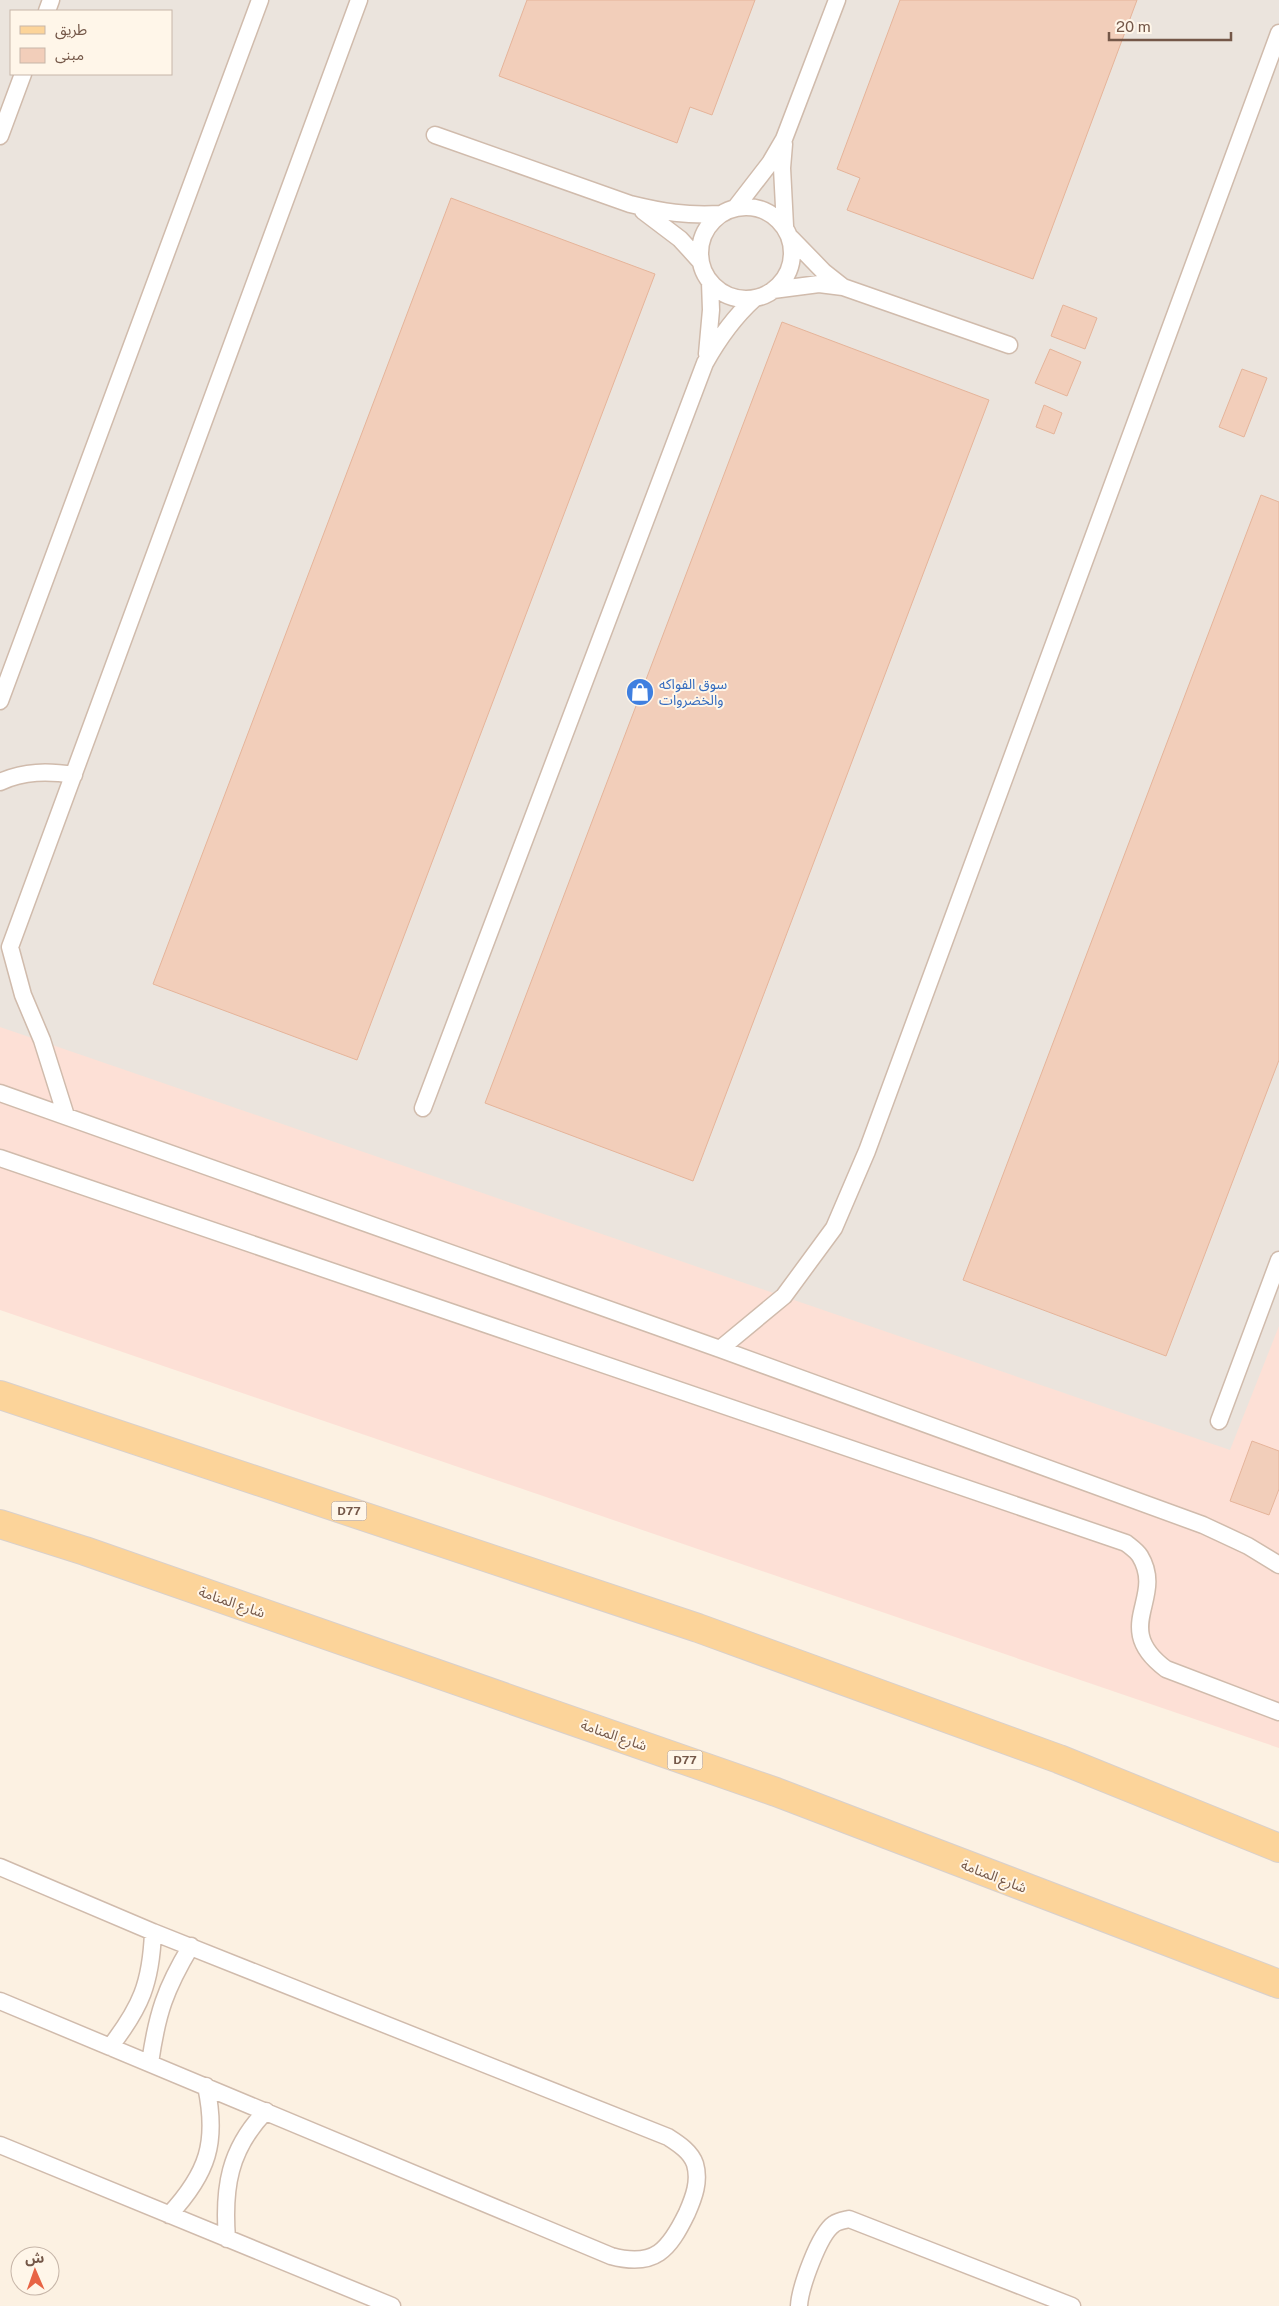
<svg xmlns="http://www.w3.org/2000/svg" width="1279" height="2306" font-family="'Public Sans','Noto Sans Arabic',sans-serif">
<rect width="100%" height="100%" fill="#fcf1e2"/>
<path fill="#fde0d6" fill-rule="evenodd" d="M 0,0 L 1279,0 L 1279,1748 L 0,1310 ZM 11,11 L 171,11 L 171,74 L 11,74 Z"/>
<path fill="#ebe4dd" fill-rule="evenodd" d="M 0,0 L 1279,0 L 1279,1326 L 1230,1450 L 0,1027 ZM 11,11 L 171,11 L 171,74 L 11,74 Z"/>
<path fill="#f2ceba" stroke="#e5b49a" d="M 527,0 L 755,0 L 712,115 L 690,107 L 677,143 L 499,76 Z
M 900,0 L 1137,0 L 1033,279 L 847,210 L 860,178 L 837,169 Z
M 451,198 L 655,274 L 357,1060 L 153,984 Z
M 1063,305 L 1097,318 L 1085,349 L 1051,336 Z
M 782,322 L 989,400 L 693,1181 L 485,1103 Z
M 1050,349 L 1081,362 L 1067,396 L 1035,383 Z
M 1242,369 L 1267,378 L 1244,437 L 1219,427 Z
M 1044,405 L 1062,413 L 1054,434 L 1036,427 Z
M 1261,495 L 1279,502 L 1279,1060 L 1166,1356 L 963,1280 Z
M 1252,1441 L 1279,1451 L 1279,1489 L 1269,1515 L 1230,1501 Z"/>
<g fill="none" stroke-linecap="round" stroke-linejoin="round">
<defs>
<path id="service" d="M 47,11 L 51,0
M 435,135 L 630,204 C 663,212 686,216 721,214
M 0,136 L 23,74
M 784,144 L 782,168 L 785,226
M700 253a46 46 0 1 1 92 0a46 46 0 1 1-92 0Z
M 736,207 L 770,163 L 784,139 L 837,0
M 643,211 L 680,239 L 700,261
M 791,238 L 824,272 L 843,287
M 773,290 L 819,284 L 843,287 L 1009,345
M 707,354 L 711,310 L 710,282
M 0,701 L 260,0
M 0,782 C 24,771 48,771 74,775
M 0,1093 L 720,1349 L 1203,1525 L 1248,1546 L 1279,1565
M 423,1108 L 705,363 C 719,338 733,318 754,299
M 66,1116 L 42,1040 L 23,995 L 10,947 L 359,0
M 0,1158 L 1126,1543 C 1131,1547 1137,1551 1140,1556 C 1166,1599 1110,1627 1166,1669 L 1279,1712
M 720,1349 L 784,1296 L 834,1228 L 867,1151 L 1279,33
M 1219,1421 L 1279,1260
M 0,1867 L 153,1932 L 668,2137 C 679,2144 691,2152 695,2164 C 700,2181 694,2197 687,2213 C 669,2250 655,2268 611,2256 L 0,2001
M 110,2047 C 141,2007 151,1983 153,1932
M 150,2063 C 157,2014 165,1989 191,1946
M 0,2145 L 392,2306
M 169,2215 C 208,2173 218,2142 206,2086
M 227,2239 C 223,2188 229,2149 266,2111
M 799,2306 C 800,2288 819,2234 834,2224 C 838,2221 845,2220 849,2219 L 1072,2306"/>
<path id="primary" d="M 0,1395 L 698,1628 L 1059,1759 L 1279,1848
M 0,1524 L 85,1551 L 776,1792 L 1279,1984"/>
</defs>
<use href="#service" stroke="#d0bbac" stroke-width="19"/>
<use href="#primary" stroke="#d8d0cc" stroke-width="30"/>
<use href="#service" stroke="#fff" stroke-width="16"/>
<use href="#primary" stroke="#fcd49a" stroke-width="28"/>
</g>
<defs>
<symbol id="shop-disc" viewBox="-11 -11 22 22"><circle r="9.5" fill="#3f7fe0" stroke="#fff6e9"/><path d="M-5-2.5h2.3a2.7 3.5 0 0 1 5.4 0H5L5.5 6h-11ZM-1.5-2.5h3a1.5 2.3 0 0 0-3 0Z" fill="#fff"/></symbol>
</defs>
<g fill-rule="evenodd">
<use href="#shop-disc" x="624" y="676" width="32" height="32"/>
</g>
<g text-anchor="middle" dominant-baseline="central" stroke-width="4" stroke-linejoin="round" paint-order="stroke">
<g fill="#fff6e9" stroke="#9e8778" stroke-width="1">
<rect x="331.5" y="1501.5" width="35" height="19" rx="4"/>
<rect x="667.5" y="1750.5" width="35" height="19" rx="4"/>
</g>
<g font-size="12" font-weight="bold" fill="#745748">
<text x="349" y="1511">D77</text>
<text x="685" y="1760">D77</text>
</g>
<g font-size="14" fill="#366cbe" stroke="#fff6e9" text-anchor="start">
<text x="659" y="684">سوق الفواكه<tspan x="659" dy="16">والخضروات</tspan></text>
</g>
<g font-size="14" fill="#745748" stroke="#fff6e9">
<text transform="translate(232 1602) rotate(19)">شارع المنامة</text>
<text transform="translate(614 1735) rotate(19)">شارع المنامة</text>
<text transform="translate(994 1876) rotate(21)">شارع المنامة</text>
</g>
</g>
<rect x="10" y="10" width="162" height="65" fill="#fff6e9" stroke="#c7b6a9"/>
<rect x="20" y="26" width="25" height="8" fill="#fcd49a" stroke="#c7b6a9"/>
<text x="55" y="35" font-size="15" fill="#745748">طريق</text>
<rect x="20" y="48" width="25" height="15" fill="#f2ceba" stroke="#c7b6a9"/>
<text x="55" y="60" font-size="15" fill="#745748">مبنى</text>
<g transform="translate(35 2271) rotate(358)"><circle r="24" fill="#fff6e9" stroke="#c7b6a9"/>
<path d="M0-4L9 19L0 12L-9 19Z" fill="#e86445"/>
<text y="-8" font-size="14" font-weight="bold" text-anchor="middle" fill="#745748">ش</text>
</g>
<path d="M1109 32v8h122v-8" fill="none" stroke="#745748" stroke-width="2.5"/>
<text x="1116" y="32" font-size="15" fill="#745748" stroke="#fff6e9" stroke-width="4" paint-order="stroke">20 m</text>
</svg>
